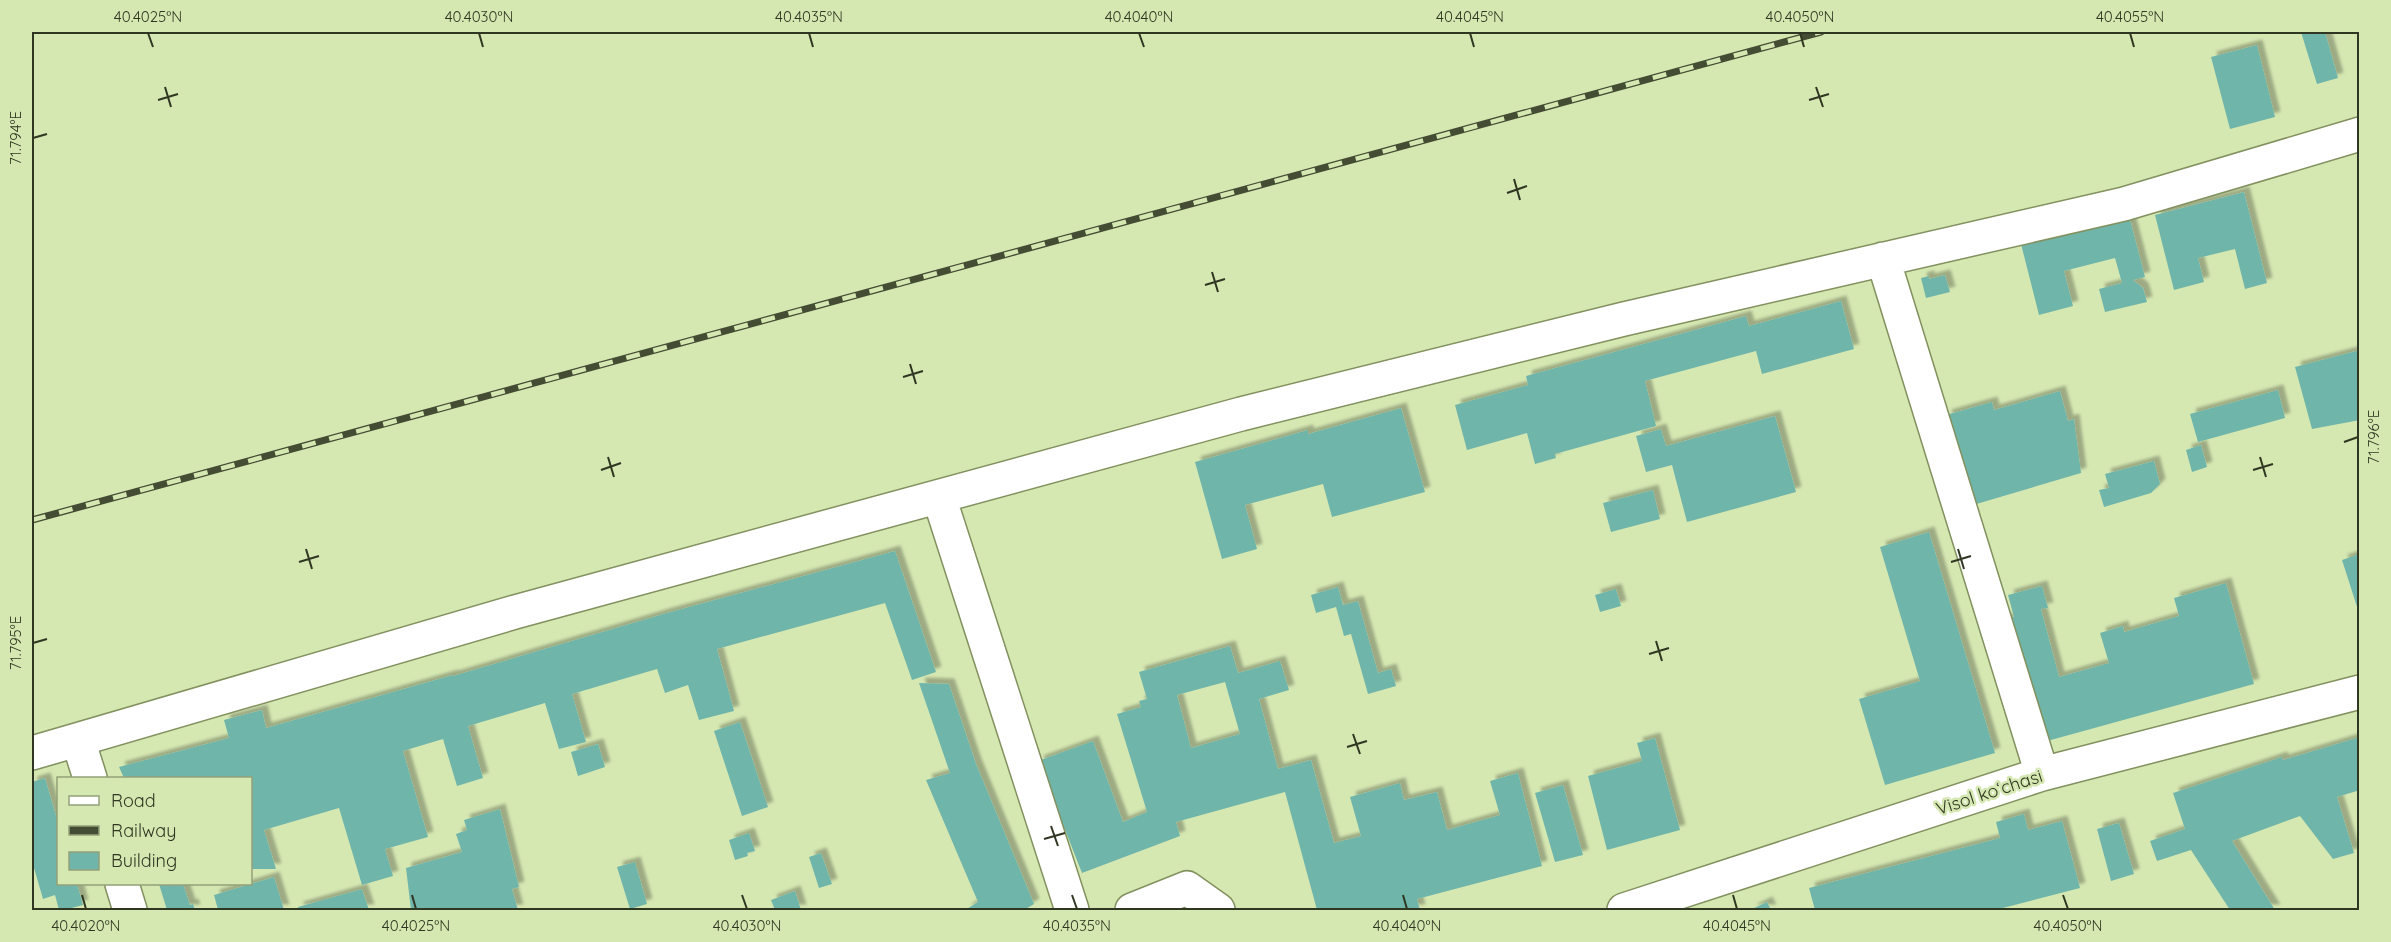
<svg xmlns="http://www.w3.org/2000/svg" width="2391" height="942" font-family="Quicksand,sans-serif">
<defs>
<filter id="shadow"><feDropShadow dx="5.5" dy="-5.5" stdDeviation="1.5" flood-color="#0004"/></filter>
</defs>
<rect width="100%" height="100%" fill="#d6e8b2"/>
<path fill="#70b5aa" fill-rule="evenodd" filter="url(#shadow)" d="M 2301,32 L 2325,32 L 2338,78 L 2317,84 Z
M 2257,45 L 2275,117 L 2230,129 L 2211,57 Z
M 2244,192 L 2267,283 L 2245,289 L 2235,249 L 2198,258 L 2204,282 L 2174,290 L 2155,215 Z
M 2129,216 L 2145,277 L 2133,280 L 2143,288 L 2147,302 L 2105,312 L 2099,289 L 2122,283 L 2115,258 L 2064,271 L 2073,306 L 2039,315 L 2021,244 Z
M 1945,275 L 1950,292 L 1926,298 L 1921,278 L 1929,276 L 1929,279 Z
M 1841,301 L 1854,349 L 1762,374 L 1756,351 L 1645,381 L 1656,426 L 1555,454 L 1556,458 L 1535,464 L 1527,433 L 1467,450 L 1455,405 L 1528,385 L 1526,376 L 1746,316 L 1749,326 Z
M 2360,350 L 2360,420 L 2312,429 L 2295,367 Z
M 2278,390 L 2285,418 L 2198,442 L 2190,414 Z
M 2060,391 L 2068,421 L 2074,419 L 2081,473 L 1973,505 L 1946,415 L 1992,402 L 1994,410 Z
M 1401,408 L 1425,492 L 1332,517 L 1323,484 L 1245,505 L 1257,549 L 1222,559 L 1195,462 L 1308,430 L 1308,434 Z
M 1775,416 L 1796,492 L 1687,522 L 1672,465 L 1646,472 L 1636,436 L 1661,429 L 1666,446 Z
M 2201,445 L 2207,467 L 2192,472 L 2186,450 Z
M 2154,461 L 2160,484 L 2151,493 L 2104,507 L 2099,490 L 2109,488 L 2105,474 Z
M 1653,490 L 1660,519 L 1611,532 L 1603,503 Z
M 1929,532 L 1995,753 L 1885,785 L 1859,699 L 1920,681 L 1880,547 Z
M 895,551 L 936,672 L 912,680 L 885,603 L 717,649 L 734,711 L 699,720 L 688,685 L 665,693 L 657,669 L 572,694 L 586,742 L 559,749 L 545,703 L 468,726 L 483,778 L 457,786 L 443,739 L 403,751 L 428,837 L 385,849 L 393,876 L 362,885 L 339,808 L 264,830 L 276,869 L 250,869 L 250,778 L 124,778 L 119,767 L 229,738 L 224,720 L 262,710 L 266,728 L 453,675 L 453,676 L 667,613 Z
M 2360,554 L 2360,613 L 2359,613 L 2342,560 Z
M 2226,583 L 2254,684 L 2040,743 L 2005,619 L 2014,617 L 2008,595 L 2042,586 L 2048,608 L 2041,609 L 2059,677 L 2109,663 L 2100,633 L 2123,626 L 2124,632 L 2179,616 L 2174,598 Z
M 1338,587 L 1343,605 L 1358,601 L 1378,673 L 1391,669 L 1396,686 L 1368,694 L 1351,634 L 1344,636 L 1336,607 L 1316,613 L 1311,595 Z
M 1616,589 L 1621,606 L 1600,612 L 1595,595 Z
M 1230,646 L 1238,673 L 1280,661 L 1289,690 L 1259,699 L 1278,769 L 1311,760 L 1334,843 L 1361,836 L 1350,797 L 1400,783 L 1404,800 L 1437,792 L 1447,830 L 1500,815 L 1490,781 L 1518,773 L 1542,866 L 1417,899 L 1420,910 L 1386,910 L 1385,908 L 1375,910 L 1317,910 L 1285,792 L 1176,822 L 1180,836 L 1082,873 L 1038,761 L 1093,741 L 1123,822 L 1147,812 L 1117,714 L 1141,707 L 1139,701 L 1147,699 L 1139,672 ZM 1225,682 L 1240,734 L 1191,748 L 1177,695 Z
M 919,683 L 949,684 L 976,764 L 1034,904 L 1024,910 L 965,910 L 978,902 L 926,780 L 950,773 Z
M 740,722 L 768,807 L 742,816 L 714,731 Z
M 2360,737 L 2360,790 L 2337,797 L 2354,853 L 2333,859 L 2300,816 L 2232,841 L 2275,910 L 2230,910 L 2191,850 L 2157,861 L 2150,841 L 2185,829 L 2173,793 L 2282,757 L 2283,760 Z
M 1655,738 L 1680,830 L 1607,850 L 1588,776 L 1642,761 L 1637,743 Z
M 598,744 L 605,767 L 578,776 L 571,752 Z
M 45,778 L 58,823 L 58,884 L 77,884 L 83,905 L 64,910 L 59,910 L 55,895 L 43,899 L 32,861 L 32,782 Z
M 1563,785 L 1583,855 L 1555,862 L 1535,793 Z
M 500,809 L 519,887 L 512,889 L 518,910 L 411,910 L 406,868 L 462,852 L 456,834 L 467,830 L 464,820 Z
M 2024,814 L 2028,830 L 2062,821 L 2080,888 L 1995,910 L 1972,910 L 1972,908 L 1962,910 L 1815,910 L 1809,888 L 2000,838 L 1996,822 Z
M 2119,823 L 2134,874 L 2111,881 L 2097,829 Z
M 749,833 L 755,851 L 747,853 L 748,856 L 735,860 L 729,840 Z
M 821,853 L 832,884 L 819,888 L 809,857 Z
M 635,862 L 647,904 L 630,909 L 617,867 Z
M 274,877 L 284,910 L 218,910 L 214,895 Z
M 159,884 L 183,884 L 190,905 L 193,904 L 195,910 L 167,910 Z
M 362,889 L 369,910 L 298,910 L 298,907 Z
M 795,891 L 801,910 L 775,910 L 771,900 Z
M 1767,902 L 1771,910 L 1750,910 Z"/>
<g fill="none" stroke-linecap="round" stroke-linejoin="round">
<defs>
<path id="minor" d="M 1883,259 L 2042,774
M 939,497 L 1072,910
M 78,740 L 90,778
M 32,753 L 515,612 L 1241,414 L 1624,319 L 2124,204 L 2360,134
M 122,884 L 130,910
M 1132,910 L 1187,888 L 1218,910
M 1624,910 L 2042,774 L 2360,692"/>
</defs>
<use href="#minor" stroke="#82915f" stroke-width="36"/>
<use href="#minor" stroke="#fff" stroke-width="33"/>
<defs>
<path id="rail" d="M 32,520 L 1821,32"/>
</defs>
<use href="#rail" stroke="#444c33" stroke-width="7"/>
<use href="#rail" stroke="#d6e8b2" stroke-width="4.5" stroke-dasharray="14" stroke-linecap="butt"/>
</g>
<path fill="none" stroke="#2f3621" stroke-width="2" d="M 148,33 L 153,47M 479,33 L 483,47M 809,33 L 813,47M 1139,33 L 1144,47M 1470,33 L 1474,47M 1800,33 L 1804,47M 2130,33 L 2134,47M 165,87 L 171,107M 1816,87 L 1823,107M 158,100 L 178,94M 1809,100 L 1829,94M 33,138 L 47,134M 1514,179 L 1520,200M 1507,193 L 1527,186M 1212,272 L 1218,292M 1205,285 L 1225,279M 910,364 L 916,384M 903,377 L 923,371M 2344,442 L 2358,437M 608,457 L 614,477M 2260,457 L 2266,477M 601,470 L 621,463M 2253,470 L 2273,464M 306,549 L 312,569M 1958,549 L 1964,569M 299,562 L 319,556M 1951,562 L 1971,556M 1656,641 L 1662,661M 33,643 L 47,639M 1649,654 L 1669,648M 1353,734 L 1360,754M 1347,747 L 1367,741M 1051,826 L 1058,846M 1044,839 L 1065,833M 82,895 L 86,909M 412,895 L 416,909M 742,895 L 747,909M 1072,895 L 1077,909M 1403,895 L 1407,909M 1733,895 L 1737,909M 2063,895 L 2068,909"/>
<g text-anchor="middle" dominant-baseline="central" stroke-width="5" stroke-linejoin="round" paint-order="stroke">
<g font-size="18" fill="#2f3621" stroke="#d6e8b2">
<text transform="translate(1989 792) rotate(-18)">Visol koʻchasi</text>
</g>
</g>
<rect width="2391" height="942" fill="none" stroke="#d6e8b2" stroke-width="66"/>
<rect x="57" y="777" width="195" height="108" fill="#d6e8b2" stroke="#93a178" stroke-width="1.5"/>
<rect x="69" y="796" width="30" height="9" fill="#ffffff" stroke="#93a178" stroke-width="1.5"/>
<text x="111" y="807" font-size="18" fill="#2f3621">Road</text>
<rect x="69" y="826" width="30" height="9" fill="#444c33" stroke="#93a178" stroke-width="1.5"/>
<text x="111" y="837" font-size="18" fill="#2f3621">Railway</text>
<rect x="69" y="852" width="30" height="18" fill="#70b5aa" stroke="#93a178" stroke-width="1.5"/>
<text x="111" y="867" font-size="18" fill="#2f3621">Building</text>
<rect x="33" y="33" width="2325" height="876" fill="none" stroke="#2f3621" stroke-width="2"/>
<g font-size="15" text-anchor="middle" fill="#2f3621">
<text x="148" y="22">40.4025°N</text>
<text x="479" y="22">40.4030°N</text>
<text x="809" y="22">40.4035°N</text>
<text x="1139" y="22">40.4040°N</text>
<text x="1470" y="22">40.4045°N</text>
<text x="1800" y="22">40.4050°N</text>
<text x="2130" y="22">40.4055°N</text>
<text transform="translate(16 138) rotate(-90)" y="5">71.794°E</text>
<text transform="translate(2374 437) rotate(-90)" y="5">71.796°E</text>
<text transform="translate(16 643) rotate(-90)" y="5">71.795°E</text>
<text x="86" y="931">40.4020°N</text>
<text x="416" y="931">40.4025°N</text>
<text x="747" y="931">40.4030°N</text>
<text x="1077" y="931">40.4035°N</text>
<text x="1407" y="931">40.4040°N</text>
<text x="1737" y="931">40.4045°N</text>
<text x="2068" y="931">40.4050°N</text>
</g>
</svg>
